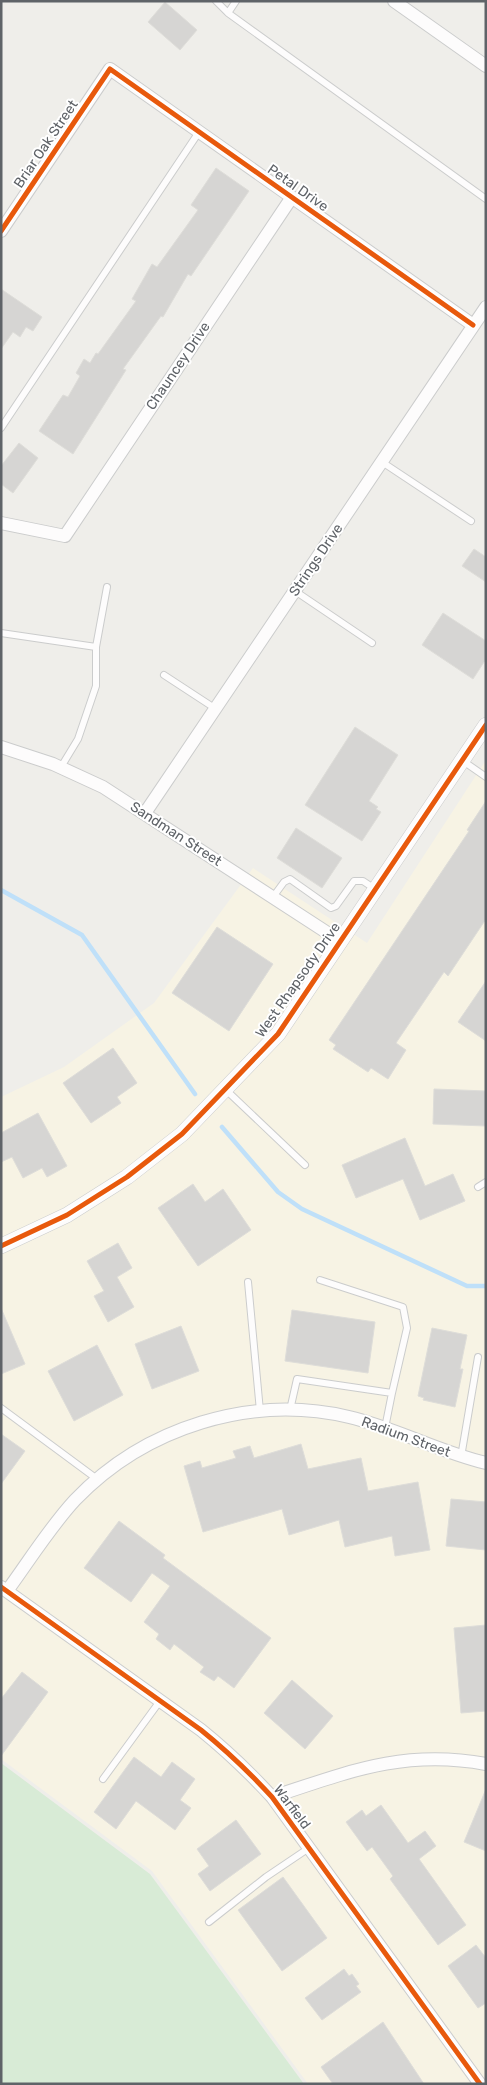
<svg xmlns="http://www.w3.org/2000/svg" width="487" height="2085" font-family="Rubik,sans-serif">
<rect width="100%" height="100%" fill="#efeeea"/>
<path fill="#f7f3e4" d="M 486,760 L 486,2084 L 308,2084 L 152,1871 L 1,1759 L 1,1097 L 64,1067 L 154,1003 L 253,868 L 367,943 Z"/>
<path fill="#d8ebd6" d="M 1,1763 L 150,1874 L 304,2084 L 1,2084 Z"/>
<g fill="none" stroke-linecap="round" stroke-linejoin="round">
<path stroke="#bfe0f9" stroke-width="4.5" d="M 1,890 L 82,935 L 195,1094
M 222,1127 L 278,1192 L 302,1209 L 467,1286 L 486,1286"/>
</g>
<path fill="#d6d5d3" stroke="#deddd9" d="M 165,2 L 197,30 L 180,50 L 148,22 Z
M 216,168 L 249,191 L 191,276 L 188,274 L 163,317 L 161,316 L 123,369 L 126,370 L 73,454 L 39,431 L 63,395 L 68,397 L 80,376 L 76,373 L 84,359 L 90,363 L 96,353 L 98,354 L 136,301 L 132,299 L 152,264 L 157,267 L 198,210 L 191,205 Z
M 1,289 L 42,317 L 33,331 L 26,327 L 20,337 L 13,332 L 1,349 Z
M 19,443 L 38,458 L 13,493 L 1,484 L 1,466 Z
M 474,549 L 486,557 L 486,582 L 462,566 Z
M 443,613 L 486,641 L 486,659 L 473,679 L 422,645 Z
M 355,727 L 398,755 L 369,801 L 378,807 L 376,809 L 381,812 L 362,841 L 305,805 Z
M 486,801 L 486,919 L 448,976 L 444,972 L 396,1043 L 406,1050 L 388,1079 L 371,1068 L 368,1072 L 333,1049 L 336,1045 L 329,1040 L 469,831 L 467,830 Z
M 296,828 L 342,858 L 322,888 L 277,858 Z
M 217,927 L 273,964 L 229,1031 L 172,993 Z
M 486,981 L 486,1041 L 458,1022 Z
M 113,1048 L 137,1083 L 117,1097 L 121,1103 L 91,1123 L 63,1083 Z
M 434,1089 L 486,1091 L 486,1126 L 433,1124 Z
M 38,1113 L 67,1166 L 47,1177 L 42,1168 L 23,1178 L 12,1157 L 1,1162 L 1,1133 Z
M 405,1138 L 425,1186 L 453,1174 L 465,1201 L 420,1220 L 403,1179 L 356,1198 L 342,1165 Z
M 193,1184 L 205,1202 L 223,1189 L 251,1230 L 198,1266 L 158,1208 Z
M 118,1243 L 132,1268 L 117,1277 L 134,1307 L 108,1322 L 94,1296 L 104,1291 L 87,1261 Z
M 1,1308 L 25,1364 L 1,1374 Z
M 292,1310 L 375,1322 L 368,1373 L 285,1361 Z
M 181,1326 L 199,1371 L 152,1389 L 135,1344 Z
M 432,1328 L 467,1335 L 460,1369 L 463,1369 L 455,1407 L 423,1400 L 424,1398 L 418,1396 Z
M 97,1345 L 123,1395 L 74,1421 L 48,1371 Z
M 1,1434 L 25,1451 L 1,1484 Z
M 301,1444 L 308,1469 L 361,1458 L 368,1491 L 418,1482 L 430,1550 L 395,1556 L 392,1536 L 345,1547 L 339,1520 L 289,1535 L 282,1509 L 203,1532 L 184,1466 L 200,1461 L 202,1468 L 236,1458 L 233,1451 L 250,1446 L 254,1458 Z
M 451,1499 L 486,1502 L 486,1550 L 446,1546 Z
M 119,1521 L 165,1555 L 163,1558 L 271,1638 L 234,1688 L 218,1676 L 214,1681 L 200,1672 L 204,1667 L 174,1644 L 170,1650 L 156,1639 L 159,1634 L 144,1622 L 170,1586 L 152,1573 L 131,1602 L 84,1568 Z
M 486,1625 L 486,1711 L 461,1713 L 454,1628 Z
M 22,1672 L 48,1692 L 1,1756 L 1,1699 Z
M 292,1680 L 333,1716 L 305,1749 L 264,1713 Z
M 134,1757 L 161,1777 L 172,1762 L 195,1779 L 180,1800 L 191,1808 L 175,1830 L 136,1801 L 116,1829 L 94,1812 Z
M 486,1789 L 486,1851 L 464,1842 Z
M 381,1805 L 408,1843 L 425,1831 L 436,1846 L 419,1859 L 466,1925 L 438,1945 L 390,1879 L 393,1876 L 372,1847 L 367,1851 L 346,1822 L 362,1810 L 366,1816 Z
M 236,1820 L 261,1854 L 210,1891 L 198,1874 L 209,1866 L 197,1849 Z
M 283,1877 L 327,1938 L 282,1971 L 238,1910 Z
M 476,1945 L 486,1958 L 486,2003 L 478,2008 L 448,1966 Z
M 344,1969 L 349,1976 L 352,1974 L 359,1984 L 356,1986 L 361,1992 L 322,2020 L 305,1998 Z
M 383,2022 L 424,2084 L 333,2084 L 321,2067 Z"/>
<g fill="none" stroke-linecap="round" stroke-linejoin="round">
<defs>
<path id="service" d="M 216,1 L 228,13
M 236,1 L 228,13 L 486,199
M 1,428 L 199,132
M 382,462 L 471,521
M 295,591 L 372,643
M 1,633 L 96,647 L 96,686 L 78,739 L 61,767
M 96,647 L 107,587
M 164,675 L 216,709
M 463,761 L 486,777
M 273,897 L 284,882 L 290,879 L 331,908 L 336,906 L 354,881 L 363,881 L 375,889
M 226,1090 L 305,1165
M 478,1187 L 486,1182
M 320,1280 L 403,1307 L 407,1328 L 392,1393
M 248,1282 L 260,1411
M 1,1408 L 97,1479
M 290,1410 L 297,1379 L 392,1393 L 385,1428
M 461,1457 L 478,1357
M 103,1779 L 160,1701
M 209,1922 L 266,1877 L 309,1848"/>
<path id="minor" d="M 394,1 L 486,66
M 1,231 L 110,69 L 473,325
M 1,523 L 65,536 L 292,197
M 1,747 L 53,764 L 103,787 L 340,941
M 145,813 L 486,307
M 1,1587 L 201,1730 C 227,1751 250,1773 272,1797 L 480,2084
M 7,1591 C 29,1561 50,1527 75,1500 C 145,1427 251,1394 349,1417 C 396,1428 439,1452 486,1463
M 272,1797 C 348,1772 404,1749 486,1764"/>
<path id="tertiary" d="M 1,1246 L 67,1215 L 127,1177 L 182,1134 L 278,1034 L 486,725"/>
</defs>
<use href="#service" stroke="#cbcccc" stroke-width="8"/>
<use href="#minor" stroke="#cbcccc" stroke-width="14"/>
<use href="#tertiary" stroke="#cbcccc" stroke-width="16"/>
<use href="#service" stroke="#fdfcfc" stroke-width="6"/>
<use href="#minor" stroke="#fdfcfc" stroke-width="12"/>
<use href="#tertiary" stroke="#fdfcfc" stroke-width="15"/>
<defs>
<path id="cycleway" d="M 1,231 L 110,69 L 473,325
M 1,1246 L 67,1215 L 127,1177 L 182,1134 L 278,1034 L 486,725
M 1,1587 L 201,1730 C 227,1751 250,1773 272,1797 L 480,2084"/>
</defs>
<use href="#cycleway" stroke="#fff" stroke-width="8"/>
<use href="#cycleway" stroke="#e8590c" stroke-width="5"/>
</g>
<g text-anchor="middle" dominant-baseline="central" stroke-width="4" stroke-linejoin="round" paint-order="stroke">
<g font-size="14" fill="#5f6368" stroke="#fff">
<text transform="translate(46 144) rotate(-56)">Briar Oak Street</text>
<text transform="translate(298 188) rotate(35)">Petal Drive</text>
<text transform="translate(178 366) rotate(-56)">Chauncey Drive</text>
<text transform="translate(316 560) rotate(-56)">Strings Drive</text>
<text transform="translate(176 834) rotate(33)">Sandman Street</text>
<text transform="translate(298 980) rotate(-55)">West Rhapsody Drive</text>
<text transform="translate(406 1437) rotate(20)">Radium Street</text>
<text transform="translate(292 1807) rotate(53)">Warfield</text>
</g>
</g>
<rect width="487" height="2085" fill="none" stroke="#5f6368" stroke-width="5"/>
</svg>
